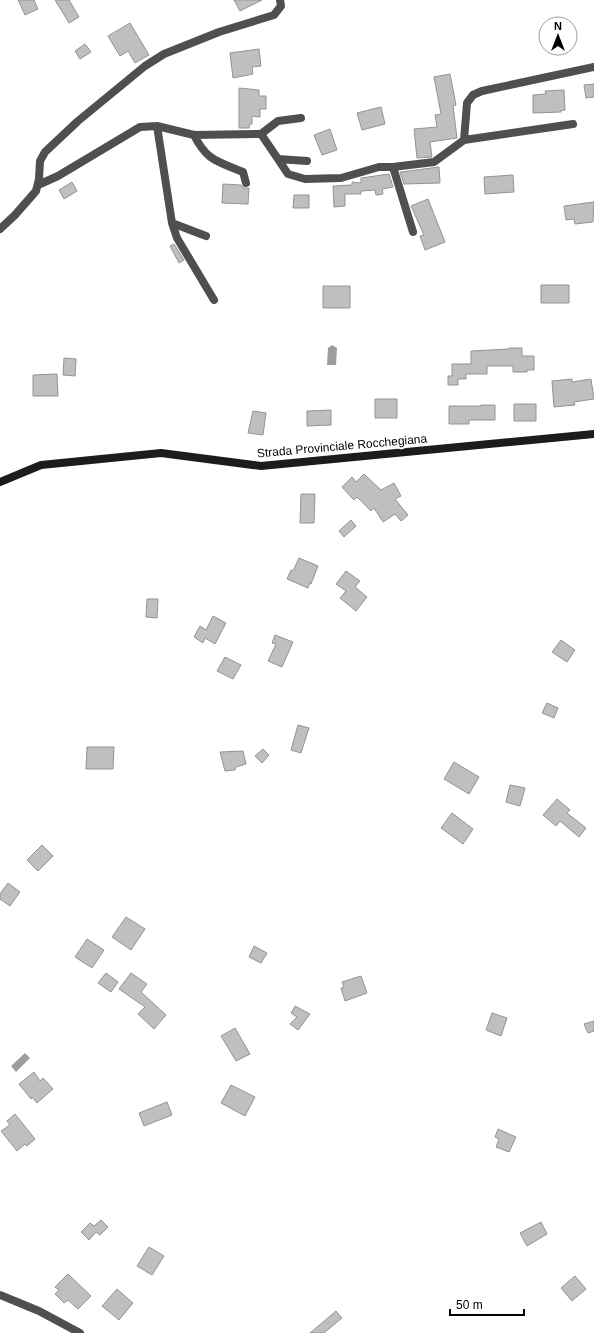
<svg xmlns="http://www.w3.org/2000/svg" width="594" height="1333" font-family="Helvetica,sans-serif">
<rect width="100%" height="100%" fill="#fff"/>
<path fill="#9d9d9d" d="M 332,345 L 337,348 L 336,365 L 327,365 L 328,348 Z
M 25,1053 L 30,1058 L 16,1072 L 11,1066 Z"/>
<path fill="#bfbfbf" stroke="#939393" d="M 18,0 L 34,0 L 38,9 L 25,15 Z
M 55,0 L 69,0 L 79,17 L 69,23 Z
M 234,0 L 262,0 L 240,11 Z
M 130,23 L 149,55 L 135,63 L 128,51 L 120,56 L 108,36 Z
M 85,44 L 91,52 L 80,59 L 75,51 Z
M 259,49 L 261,66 L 252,67 L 253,74 L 233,78 L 230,53 Z
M 450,74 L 456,105 L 453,106 L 457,138 L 430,142 L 432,157 L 417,158 L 414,129 L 437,127 L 435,115 L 441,114 L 434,77 Z
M 594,84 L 594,97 L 586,98 L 584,85 Z
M 239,88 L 259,90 L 259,96 L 266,96 L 266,109 L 260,109 L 260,117 L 252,116 L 252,124 L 250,124 L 249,128 L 239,128 Z
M 564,90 L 565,110 L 560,111 L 561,112 L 533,113 L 533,95 L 546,94 L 545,91 Z
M 381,107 L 385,124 L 362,130 L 357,113 Z
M 330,129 L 337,150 L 322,155 L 314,135 Z
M 439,167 L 440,183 L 404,184 L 400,172 L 401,172 Z
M 389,174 L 393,187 L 382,189 L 383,194 L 376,195 L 375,190 L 361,191 L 361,194 L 345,194 L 345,206 L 334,207 L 333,186 L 352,185 L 352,182 L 361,183 L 361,178 Z
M 513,175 L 514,192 L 485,194 L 484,177 Z
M 72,182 L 77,191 L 64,199 L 59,190 Z
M 223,184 L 241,185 L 244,188 L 249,188 L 248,204 L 222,203 Z
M 294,195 L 309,195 L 309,208 L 293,208 Z
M 428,199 L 445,242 L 425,250 L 420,236 L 424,235 L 411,206 Z
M 594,202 L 593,222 L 575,224 L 574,219 L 566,220 L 564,206 Z
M 174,244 L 184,260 L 179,263 L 170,246 Z
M 541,285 L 569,285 L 569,303 L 541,303 Z
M 323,286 L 350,286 L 350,308 L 323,308 Z
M 509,348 L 522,348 L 522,356 L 534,356 L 534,370 L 527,370 L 527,372 L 513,372 L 513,366 L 487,366 L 487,374 L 466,374 L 466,379 L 458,379 L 458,385 L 448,385 L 448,376 L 452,376 L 452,364 L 471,364 L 471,351 L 509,349 Z
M 64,358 L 76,359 L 75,376 L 63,375 Z
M 57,374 L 58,396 L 33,396 L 33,375 Z
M 572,379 L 572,382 L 591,379 L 594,399 L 574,402 L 575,405 L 554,407 L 552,381 Z
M 375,399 L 397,399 L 397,418 L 375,418 Z
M 514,404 L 536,404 L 536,421 L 514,421 Z
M 481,405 L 495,405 L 495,420 L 469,420 L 469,424 L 449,424 L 449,406 L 481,406 Z
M 331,410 L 331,425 L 307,426 L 307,411 Z
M 253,411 L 266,413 L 263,435 L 248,433 Z
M 364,474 L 381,490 L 394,483 L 401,496 L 395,499 L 408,515 L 401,521 L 395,514 L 383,522 L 374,508 L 371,511 L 357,497 L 354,500 L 342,487 L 352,477 L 356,482 Z
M 301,494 L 315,494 L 314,523 L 300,523 Z
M 351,520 L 356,526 L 344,537 L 339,531 Z
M 299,558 L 318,566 L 311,584 L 310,583 L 308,588 L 287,579 L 291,570 L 293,571 Z
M 346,571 L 360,581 L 355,587 L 367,597 L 356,611 L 340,598 L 346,591 L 336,584 Z
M 147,599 L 158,599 L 157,618 L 146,617 Z
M 213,616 L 226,623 L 215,644 L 205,638 L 203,643 L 194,637 L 200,626 L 206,630 Z
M 275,635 L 293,642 L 282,667 L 268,661 L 276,644 L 272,643 Z
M 561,640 L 575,650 L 567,662 L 552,652 Z
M 225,657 L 241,665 L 233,679 L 217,671 Z
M 547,703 L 558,708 L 554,718 L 542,713 Z
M 298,725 L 309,728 L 301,753 L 291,750 Z
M 87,747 L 114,747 L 113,769 L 86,769 Z
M 263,749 L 269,755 L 262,763 L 255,756 Z
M 243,751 L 246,764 L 236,767 L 235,770 L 225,771 L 220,752 Z
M 454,762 L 479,777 L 469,794 L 444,779 Z
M 510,785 L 525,788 L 520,806 L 506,802 Z
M 557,799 L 570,810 L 567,813 L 586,828 L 579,837 L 560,821 L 556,826 L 543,815 Z
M 452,813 L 473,829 L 463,844 L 441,828 Z
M 42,845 L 53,856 L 38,871 L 27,860 Z
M 8,883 L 20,892 L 10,906 L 0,899 L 0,894 Z
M 126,917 L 145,929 L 131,950 L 112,937 Z
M 87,939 L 104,950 L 92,968 L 75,957 Z
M 254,946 L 267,953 L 261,963 L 249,957 Z
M 106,973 L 118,982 L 111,992 L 98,983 Z
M 131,973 L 147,984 L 141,992 L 166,1015 L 154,1029 L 138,1014 L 145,1007 L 119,989 Z
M 361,976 L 367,993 L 345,1001 L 341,988 L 344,987 L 342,982 Z
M 295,1006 L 310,1014 L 298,1030 L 290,1024 L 297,1017 L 291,1013 Z
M 492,1013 L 507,1018 L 501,1036 L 486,1030 Z
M 594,1021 L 594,1031 L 588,1033 L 584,1024 Z
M 235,1028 L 250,1054 L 236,1061 L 221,1036 Z
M 34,1072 L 40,1081 L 43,1078 L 53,1089 L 37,1103 L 32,1097 L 31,1099 L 19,1084 Z
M 231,1085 L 255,1097 L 245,1116 L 221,1103 Z
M 167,1102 L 172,1115 L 144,1126 L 139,1113 Z
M 15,1114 L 35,1139 L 27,1146 L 25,1144 L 17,1151 L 1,1131 L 10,1125 L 7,1121 Z
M 498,1129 L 516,1137 L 509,1152 L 496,1147 L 499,1139 L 495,1137 Z
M 101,1220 L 108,1227 L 100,1235 L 96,1232 L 89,1240 L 81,1232 L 90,1223 L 94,1226 Z
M 541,1222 L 547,1234 L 527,1246 L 520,1233 Z
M 149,1247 L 164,1256 L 152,1275 L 137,1266 Z
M 68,1274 L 91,1296 L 78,1309 L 68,1300 L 64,1303 L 55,1294 L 59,1290 L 55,1287 Z
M 575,1276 L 586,1289 L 572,1301 L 561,1288 Z
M 117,1289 L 133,1303 L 119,1320 L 102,1306 Z
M 336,1311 L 342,1318 L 324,1333 L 310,1333 Z"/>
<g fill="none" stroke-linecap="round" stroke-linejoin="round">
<path stroke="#4f4f4f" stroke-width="8" d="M 157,126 L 172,223 L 206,236
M 261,134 L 278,159 L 307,161
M 194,135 C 207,161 217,161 243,172 L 246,183
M 464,140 L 573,124
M 278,159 L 288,174 L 305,179 L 341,178 L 379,167 L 393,167 L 413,232
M 393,167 L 434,162 L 464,140 L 467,103 L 473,95 L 482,91 L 594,67
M 38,185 L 58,176 L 140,127 L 157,126 L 194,135 L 261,134 L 278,121 L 301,118
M 172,223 L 177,238 L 214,300
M 0,229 L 15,215 L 36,191 L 39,179 L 40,161 L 45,152 L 78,121 L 145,66 L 164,54 L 219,32 L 274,15 L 281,6 L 280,0
M 0,1295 L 39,1311 L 80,1333"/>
<path stroke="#1c1c1c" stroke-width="8" d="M 0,482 L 41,465 L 161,453 L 261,466 L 594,434"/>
</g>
<g text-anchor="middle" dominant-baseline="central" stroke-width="4" stroke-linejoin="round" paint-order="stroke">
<g font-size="12" fill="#000" stroke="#fff">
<text transform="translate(342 446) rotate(-5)">Strada Provinciale Rocchegiana</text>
</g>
</g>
<g transform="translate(558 36)"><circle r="19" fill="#ffffff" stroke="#999999"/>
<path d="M0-3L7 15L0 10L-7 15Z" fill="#000000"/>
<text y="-6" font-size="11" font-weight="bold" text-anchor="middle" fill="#000000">N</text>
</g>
<path d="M450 1309v6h74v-6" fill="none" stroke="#000000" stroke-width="2"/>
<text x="456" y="1309" font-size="12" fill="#000000" stroke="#ffffff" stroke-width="3" paint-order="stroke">50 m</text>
</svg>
